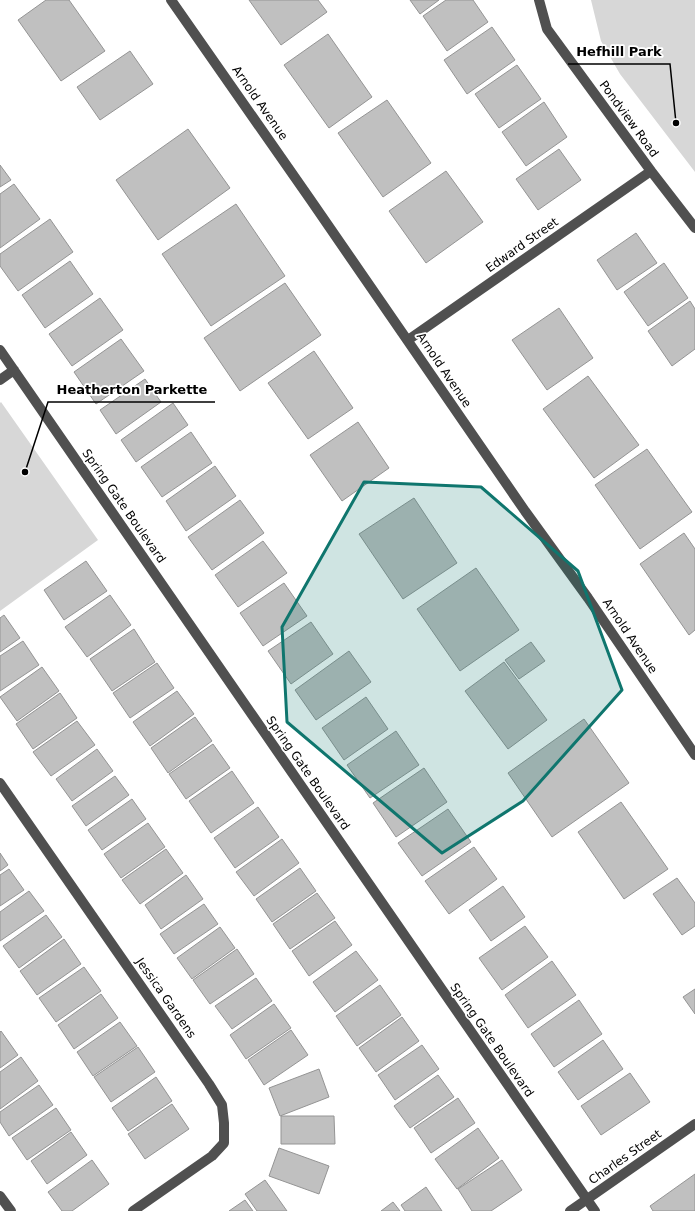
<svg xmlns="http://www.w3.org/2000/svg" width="695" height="1211" font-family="'DejaVu Sans',sans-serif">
<rect width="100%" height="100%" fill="#fff"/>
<path fill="#d7d7d7" d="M 591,0 L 695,0 L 695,172 L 620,74 L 601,41 Z
M 1,402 L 98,540 L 0,611 L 0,403 Z"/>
<path fill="#c0c0c0" stroke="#949494" d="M 46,0 L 69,0 L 105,51 L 61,81 L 18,20 Z
M 249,0 L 318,0 L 327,12 L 281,45 Z
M 410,0 L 439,0 L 420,14 Z
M 446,0 L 473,0 L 488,22 L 447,51 L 423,16 Z
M 492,27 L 515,60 L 467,94 L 444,60 Z
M 328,34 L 372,97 L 329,128 L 284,65 Z
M 130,51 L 153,84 L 100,120 L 77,87 Z
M 517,65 L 541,99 L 499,128 L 475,94 Z
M 387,100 L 431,163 L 383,197 L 338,133 Z
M 544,102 L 567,137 L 526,166 L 502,132 Z
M 188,129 L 230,188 L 158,240 L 116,180 Z
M 559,149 L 581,180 L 538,210 L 516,179 Z
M 0,165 L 11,180 L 0,187 Z
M 446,171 L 483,222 L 426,263 L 389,211 Z
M 14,184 L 40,219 L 0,248 L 0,194 Z
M 236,204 L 285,276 L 211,326 L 162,254 Z
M 50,219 L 73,252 L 18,291 L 0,266 L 0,254 Z
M 636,233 L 657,263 L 617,290 L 597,260 Z
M 70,261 L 93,294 L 45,328 L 22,295 Z
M 664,263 L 688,298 L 648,326 L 624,292 Z
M 285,283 L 321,335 L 240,391 L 204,338 Z
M 100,298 L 123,330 L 72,366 L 49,334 Z
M 690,301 L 695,309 L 695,349 L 672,366 L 648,331 Z
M 559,308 L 593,358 L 547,390 L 512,340 Z
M 121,339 L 144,371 L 96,404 L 74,372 Z
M 314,351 L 353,408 L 308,439 L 268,383 Z
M 588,376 L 639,445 L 594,478 L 543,409 Z
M 145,379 L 161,402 L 116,434 L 100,410 Z
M 173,403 L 188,425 L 136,462 L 121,440 Z
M 358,422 L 389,468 L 342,501 L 310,455 Z
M 191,432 L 212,463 L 162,497 L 141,467 Z
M 647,449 L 692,512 L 640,549 L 595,485 Z
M 215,466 L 236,496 L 186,531 L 166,501 Z
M 414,498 L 457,563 L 403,599 L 359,534 Z
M 240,500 L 264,533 L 212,570 L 188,537 Z
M 684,533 L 695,549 L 695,630 L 689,635 L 640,564 Z
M 263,541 L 287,573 L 238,607 L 215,575 Z
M 86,561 L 107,591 L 64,620 L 44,590 Z
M 476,568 L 519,630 L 460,671 L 417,609 Z
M 284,583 L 307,616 L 263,646 L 240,613 Z
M 110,595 L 131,625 L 87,657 L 65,627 Z
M 4,615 L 20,638 L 0,652 L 0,618 Z
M 311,622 L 333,654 L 291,684 L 268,651 Z
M 134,629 L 155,662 L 112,691 L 90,659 Z
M 23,641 L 39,665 L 0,691 L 0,656 Z
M 531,642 L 545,661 L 519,679 L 505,660 Z
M 349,651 L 371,682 L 316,720 L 295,690 Z
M 504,662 L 547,720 L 508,749 L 465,691 Z
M 157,663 L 174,688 L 130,718 L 113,693 Z
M 42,667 L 59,691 L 17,721 L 0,697 Z
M 177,691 L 194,714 L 150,746 L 133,722 Z
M 60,693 L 77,718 L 33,749 L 16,724 Z
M 366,697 L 388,729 L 344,760 L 322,728 Z
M 195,717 L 212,741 L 168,773 L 151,748 Z
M 584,719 L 629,783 L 552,837 L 508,773 Z
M 77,721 L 95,745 L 51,776 L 33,752 Z
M 396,731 L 419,765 L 370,798 L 347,765 Z
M 213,744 L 230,768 L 186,799 L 169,774 Z
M 97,749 L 113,771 L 72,801 L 56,779 Z
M 424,768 L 447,802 L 396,837 L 373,803 Z
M 232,771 L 254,803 L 211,833 L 189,801 Z
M 115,776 L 129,795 L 86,826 L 72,806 Z
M 132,799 L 146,819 L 102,850 L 88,830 Z
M 621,802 L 668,869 L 624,899 L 578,832 Z
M 258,807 L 279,837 L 235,868 L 214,838 Z
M 448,809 L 471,842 L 422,876 L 398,843 Z
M 148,823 L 165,847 L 121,878 L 104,854 Z
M 282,839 L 299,863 L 254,896 L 236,872 Z
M 474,847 L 497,879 L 449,914 L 425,881 Z
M 166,849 L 183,873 L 140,904 L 122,880 Z
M 0,853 L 8,865 L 0,871 Z
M 300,868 L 316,891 L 272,922 L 256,899 Z
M 9,869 L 24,890 L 0,906 L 0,875 Z
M 186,875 L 203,899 L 161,929 L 145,905 Z
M 677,878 L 695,903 L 695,926 L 682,935 L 653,894 Z
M 503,886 L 525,917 L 491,941 L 469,910 Z
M 29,891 L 44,911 L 0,941 L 0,912 Z
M 317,893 L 335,918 L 290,949 L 273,924 Z
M 204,904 L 218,924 L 174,954 L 160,934 Z
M 46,915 L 62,937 L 19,968 L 3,946 Z
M 335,921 L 352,945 L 309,976 L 292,951 Z
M 525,926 L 548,957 L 502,990 L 479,958 Z
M 220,927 L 235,948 L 192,979 L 177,958 Z
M 64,939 L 81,964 L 37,995 L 20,971 Z
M 237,949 L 254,974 L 210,1004 L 193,980 Z
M 356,951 L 378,980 L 335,1012 L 313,982 Z
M 552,961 L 576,995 L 528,1028 L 505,995 Z
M 84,967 L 101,991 L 56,1022 L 39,998 Z
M 256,978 L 272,1001 L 232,1029 L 215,1006 Z
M 380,985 L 401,1015 L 357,1046 L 336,1016 Z
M 695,989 L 695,1014 L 683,997 Z
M 101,994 L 118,1018 L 74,1049 L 58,1025 Z
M 579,1000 L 602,1034 L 554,1067 L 531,1034 Z
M 274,1004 L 291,1028 L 246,1059 L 230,1035 Z
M 402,1017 L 419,1041 L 376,1072 L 359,1048 Z
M 120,1022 L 137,1046 L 93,1076 L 77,1052 Z
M 291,1030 L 308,1055 L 264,1085 L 248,1060 Z
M 1,1031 L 18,1055 L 0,1068 L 0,1032 Z
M 603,1040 L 623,1069 L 578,1100 L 558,1072 Z
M 422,1045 L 439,1069 L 395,1100 L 378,1075 Z
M 138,1047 L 155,1072 L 111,1102 L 94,1077 Z
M 21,1057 L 38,1081 L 0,1109 L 0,1072 Z
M 319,1069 L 329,1097 L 280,1116 L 269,1088 Z
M 630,1073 L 650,1102 L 601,1135 L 581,1106 Z
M 438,1075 L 454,1097 L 410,1128 L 394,1106 Z
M 156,1077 L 172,1101 L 128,1131 L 112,1108 Z
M 39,1085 L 53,1105 L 9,1136 L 0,1122 L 0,1112 Z
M 458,1098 L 475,1123 L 431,1153 L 414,1128 Z
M 172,1104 L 189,1129 L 145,1159 L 128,1134 Z
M 56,1108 L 71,1130 L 27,1160 L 12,1138 Z
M 281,1116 L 334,1116 L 335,1144 L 281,1144 Z
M 478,1128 L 499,1158 L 457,1189 L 435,1159 Z
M 71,1132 L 87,1155 L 47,1184 L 31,1161 Z
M 279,1148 L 329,1166 L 319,1194 L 269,1176 Z
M 92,1160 L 109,1184 L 72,1211 L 62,1211 L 48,1192 Z
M 502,1160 L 522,1190 L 491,1211 L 472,1211 L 458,1189 Z
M 695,1174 L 695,1211 L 653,1211 L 650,1206 Z
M 265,1180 L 287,1211 L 257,1211 L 245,1194 Z
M 426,1187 L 442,1211 L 405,1211 L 401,1205 Z
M 245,1200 L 253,1211 L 229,1211 Z
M 393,1202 L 400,1211 L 381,1211 Z"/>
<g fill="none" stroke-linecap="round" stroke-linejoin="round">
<path stroke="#505050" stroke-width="10" d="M 171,0 L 310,199 L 525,511 L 588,598 L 695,755
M 539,0 L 547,29 L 651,171 L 695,228
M 408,340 L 651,171
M 0,350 L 595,1211
M 0,380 L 14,370
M 0,783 L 209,1084 L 222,1105 L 224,1123 L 224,1143 L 212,1156 L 133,1211
M 0,1196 L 11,1211
M 570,1211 L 695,1124"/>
</g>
<path fill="#0f766e" fill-opacity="0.2" stroke="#0f766e" stroke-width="3" stroke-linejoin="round" d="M 364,482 L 481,487 L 578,571 L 622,690 L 523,801 L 442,853 L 287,722 L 282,627 Z"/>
<g text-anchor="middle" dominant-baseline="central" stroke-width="3.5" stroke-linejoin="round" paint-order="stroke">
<g font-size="12" fill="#000" stroke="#fff">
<text transform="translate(260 103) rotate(55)">Arnold Avenue</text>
<text transform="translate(629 119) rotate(54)">Pondview Road</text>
<text transform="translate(522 245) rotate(-35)">Edward Street</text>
<text transform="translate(444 370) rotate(56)">Arnold Avenue</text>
<text transform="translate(124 506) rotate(55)">Spring Gate Boulevard</text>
<text transform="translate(630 636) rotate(56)">Arnold Avenue</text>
<text transform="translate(308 773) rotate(55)">Spring Gate Boulevard</text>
<text transform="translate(166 998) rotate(55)">Jessica Gardens</text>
<text transform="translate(492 1040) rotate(55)">Spring Gate Boulevard</text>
<text transform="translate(625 1157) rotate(-35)">Charles Street</text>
</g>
</g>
<path fill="none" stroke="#000" stroke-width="1.5" d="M676 123L670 64H568M25 472L48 402H215"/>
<g fill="#000" stroke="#fff" stroke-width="1.5">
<circle cx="676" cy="123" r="4"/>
<circle cx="25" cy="472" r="4"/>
</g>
<g font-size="13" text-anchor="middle" font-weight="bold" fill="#000" stroke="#fff" stroke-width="3.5" stroke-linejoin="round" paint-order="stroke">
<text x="619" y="56">Hefhill Park</text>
<text x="132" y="394">Heatherton Parkette</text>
</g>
</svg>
